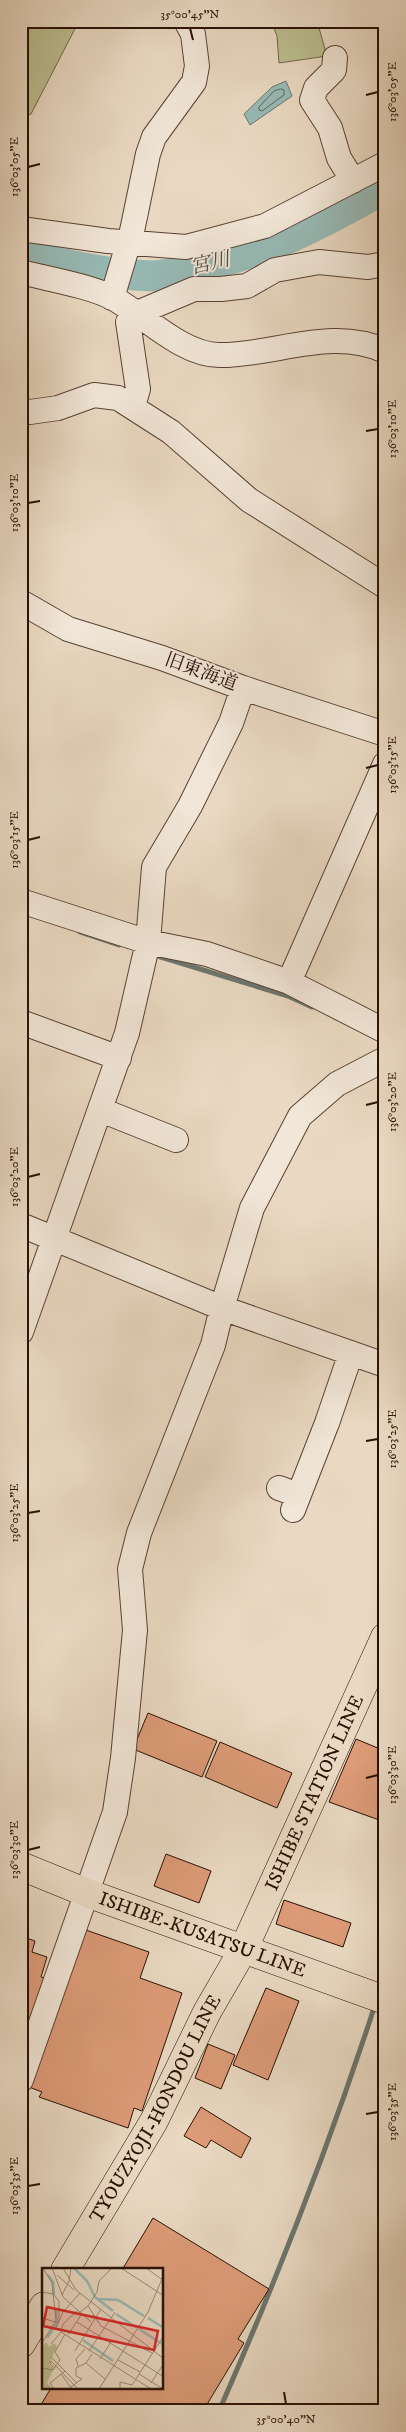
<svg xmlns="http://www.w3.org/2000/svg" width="406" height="2432" font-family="'IM FELL DW Pica','Noto Serif JP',serif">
<rect width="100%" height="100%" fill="#e9d9c2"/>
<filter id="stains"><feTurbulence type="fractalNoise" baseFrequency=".004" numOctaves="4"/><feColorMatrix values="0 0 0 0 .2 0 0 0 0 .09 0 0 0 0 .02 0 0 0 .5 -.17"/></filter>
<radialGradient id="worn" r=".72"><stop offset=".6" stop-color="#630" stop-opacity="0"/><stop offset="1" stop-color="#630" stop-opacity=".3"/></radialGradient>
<path fill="#bbbe90" stroke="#72674a" d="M 21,21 L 79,21 L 31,114 L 21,118 Z
M 271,21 L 359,21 L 319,28 L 327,56 L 279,63 L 277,36 Z"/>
<path fill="#97bab5" stroke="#6b766f" d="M 286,81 L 292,96 L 250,125 L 244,114 L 272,87 Z"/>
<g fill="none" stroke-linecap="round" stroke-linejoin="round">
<path stroke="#60655d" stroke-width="1" d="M 281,89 L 284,90 L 284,95 L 262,111 L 259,110 L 259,107 L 274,91 Z"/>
<path stroke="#6b766f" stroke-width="5" d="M 80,932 L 119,945
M 151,954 L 288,996 L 312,1007
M 380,1990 L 385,1975
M 219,2411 C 277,2279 330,2143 375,2005"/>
<path stroke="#97bab5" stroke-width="31" d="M 21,254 C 63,264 108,275 152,276 C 167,276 183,271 197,268 C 268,252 322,224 385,188"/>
</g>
<path fill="#dd9b78" stroke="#291005" d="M 148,1713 L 217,1741 L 202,1777 L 133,1749 Z
M 356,1739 L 385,1751 L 385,1814 L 382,1821 L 329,1802 Z
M 220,1742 L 292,1773 L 277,1808 L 205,1777 Z
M 166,1854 L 211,1871 L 199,1903 L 154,1886 Z
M 284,1900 L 351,1923 L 343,1947 L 276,1924 Z
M 83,1929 L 149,1952 L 140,1978 L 182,1993 L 142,2111 L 134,2108 L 128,2128 L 39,2097 L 42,2092 L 29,2087 Z
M 21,1936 L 35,1941 L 32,1952 L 47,1957 L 41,1977 L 45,1978 L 21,2051 Z
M 266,1988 L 299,2001 L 268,2080 L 233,2065 Z
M 208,2044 L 235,2055 L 221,2089 L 195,2078 Z
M 201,2107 L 251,2138 L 241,2158 L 211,2140 L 206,2148 L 184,2136 Z
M 153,2218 L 269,2289 L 238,2339 L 244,2343 L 203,2411 L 55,2411 L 42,2403 L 51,2388 L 162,2388 L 162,2270 L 122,2270 Z"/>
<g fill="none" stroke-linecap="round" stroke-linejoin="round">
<defs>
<path id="minor" d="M 335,58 L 334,70 L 316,88 L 312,100 L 330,128 L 339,158 L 353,181
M 21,229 L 108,241 L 186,247 L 265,226 L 385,164
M 21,272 C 48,279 90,286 113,298 C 144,315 182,355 219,355 C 273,356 332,326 385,351
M 112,298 L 132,231 L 148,154 L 154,137 L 194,82 L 197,66 L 193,34 L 186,21
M 133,406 L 138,389 L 128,322 L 135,314 L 194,289 L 221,289 L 247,286 L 275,270 L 319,262 L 368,267 L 385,264
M 21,411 L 30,412 L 58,408 L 94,395 L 118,398 L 171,432 L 249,500 L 385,586
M 21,602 L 68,629 L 162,658 L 243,688 L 385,734
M 21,901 L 148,942 L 207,954 L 289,982 L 385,1031
M 289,982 L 385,764
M 21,1022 L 119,1058
M 101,1110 L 176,1140
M 21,1225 L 222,1308 L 385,1365
M 21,1332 L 127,1033 L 148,942 L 154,867 L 190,806 L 231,723 L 243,688
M 279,1488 L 298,1495
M 293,1510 L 327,1423 L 351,1353
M 21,2080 L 115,1812 L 123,1758 L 135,1630 L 130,1569 L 139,1533 L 213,1345 L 222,1308 L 252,1208 L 300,1116 L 337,1084 L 385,1059"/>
<g id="major">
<path id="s1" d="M 21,1866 L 87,1893 L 385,2000"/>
<path id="s2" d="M 65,2270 L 154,2121 L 207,2012 L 244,1948 L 385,1637"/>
<path d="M 21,2344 L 44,2306"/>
</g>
</defs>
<use href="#minor" stroke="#594234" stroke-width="26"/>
<use href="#major" stroke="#291005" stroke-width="29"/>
<use href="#minor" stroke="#f1e6d7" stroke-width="24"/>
<use href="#major" stroke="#e9d9c2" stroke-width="28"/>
</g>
<path fill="none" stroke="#291005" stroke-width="2" d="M 190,28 L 193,40M 366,95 L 378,92M 28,167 L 40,164M 366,431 L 378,429M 28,503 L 40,501M 366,768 L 378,765M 28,840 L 40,837M 366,1105 L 378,1102M 28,1177 L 40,1174M 366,1441 L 378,1439M 28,1513 L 40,1511M 366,1778 L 378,1775M 28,1850 L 40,1847M 366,2114 L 378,2112M 28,2186 L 40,2184M 284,2392 L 286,2404"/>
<g text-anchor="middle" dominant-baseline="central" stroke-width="4" stroke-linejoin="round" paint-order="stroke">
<g font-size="19" fill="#291005" stroke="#f1e6d7">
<text transform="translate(201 672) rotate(20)">旧東海道</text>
<text stroke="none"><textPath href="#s2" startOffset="539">ISHIBE STATION LINE</textPath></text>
<text stroke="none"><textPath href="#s1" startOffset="194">ISHIBE-KUSATSU LINE</textPath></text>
<text stroke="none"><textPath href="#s2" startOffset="185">TYOUZYOJI-HONDOU LINE</textPath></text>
</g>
<g font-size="20" font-style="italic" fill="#504c43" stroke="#f1e6d7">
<text transform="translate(210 264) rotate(-13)">宮川</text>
</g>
</g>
<g transform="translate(42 2268)">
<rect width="121" height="121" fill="#e9d9c2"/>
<path d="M 4,74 L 7,79 L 12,75 L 15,78 L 7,97 L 12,100 L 5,115 L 11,121 L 0,121 L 0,79 Z" fill="#bbbe90"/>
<path fill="none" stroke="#97bab5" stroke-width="2.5" d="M 32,0 L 45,13 L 53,29 L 71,43M 6,7 L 11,14 L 12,27M 56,31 L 76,32 L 102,48M 74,46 L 94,59M 106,50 L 122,60M 97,61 L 122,77M 5,70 L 15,55 L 14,42M 41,72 L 71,93"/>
<path fill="none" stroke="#9c8976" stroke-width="1" d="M 10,0 L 21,29 L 49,54M 21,0 L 34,22 L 122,91M 79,0 L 122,28M 104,0 L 121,12M 15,7 L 32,22M 0,24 L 11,26 L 17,33 L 17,54M 20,27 L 27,13 L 29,0M 46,38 L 59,58 L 110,85M 35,43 L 21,56 L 19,64 L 109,121M 37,45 L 46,38 L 55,24 L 57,13 L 70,0M 1,50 L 16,55M 35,54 L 122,109M 14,60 L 21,44 L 38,25M 26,67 L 39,47M 0,75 L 14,52 L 10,15 L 1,0M 9,76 L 19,64M 33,83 L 59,41M 47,83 L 73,44M 9,89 L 35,115M 58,91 L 69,74M 76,92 L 98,104M 44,95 L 63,111M 36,98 L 34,91 L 43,81M 0,100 L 11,102 L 18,92 L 13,84 L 23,66M 13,100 L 8,96 L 9,93 L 36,121M 19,106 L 30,121M 97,106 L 121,121M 109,115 L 122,95M 12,121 L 8,115 L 23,103M 26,121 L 40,111 L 34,108 L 34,100 L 44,95 L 50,86M 57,121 L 106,44 L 122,6M 78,121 L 78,114 L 90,117 L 121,69"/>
<path fill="#d62828" fill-opacity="0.15" stroke="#d62828" stroke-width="2.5" d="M 5,39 L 116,63 L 112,82 L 1,58 Z"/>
<rect width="121" height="121" fill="none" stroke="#291005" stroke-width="2.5"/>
</g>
<rect width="406" height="2432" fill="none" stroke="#e9d9c2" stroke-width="55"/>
<rect x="28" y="28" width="350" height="2376" fill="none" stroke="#291005" stroke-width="2"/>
<g font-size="12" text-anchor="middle" fill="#291005">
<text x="190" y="18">35°00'45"N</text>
<text transform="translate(392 92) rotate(-90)" y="4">136°03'05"E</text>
<text transform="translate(14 167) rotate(-90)" y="4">136°03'05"E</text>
<text transform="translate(392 429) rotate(-90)" y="4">136°03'10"E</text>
<text transform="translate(14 503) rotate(-90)" y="4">136°03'10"E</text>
<text transform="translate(392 765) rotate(-90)" y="4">136°03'15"E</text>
<text transform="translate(14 840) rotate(-90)" y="4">136°03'15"E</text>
<text transform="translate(392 1102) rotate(-90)" y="4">136°03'20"E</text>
<text transform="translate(14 1177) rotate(-90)" y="4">136°03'20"E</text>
<text transform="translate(392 1439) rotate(-90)" y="4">136°03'25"E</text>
<text transform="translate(14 1513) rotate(-90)" y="4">136°03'25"E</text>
<text transform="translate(392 1775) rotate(-90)" y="4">136°03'30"E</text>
<text transform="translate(14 1850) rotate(-90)" y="4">136°03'30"E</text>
<text transform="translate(392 2112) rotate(-90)" y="4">136°03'35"E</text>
<text transform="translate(14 2186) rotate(-90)" y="4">136°03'35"E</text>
<text x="286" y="2423">35°00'40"N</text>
</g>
<rect width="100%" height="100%" filter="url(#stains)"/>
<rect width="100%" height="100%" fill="url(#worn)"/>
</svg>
